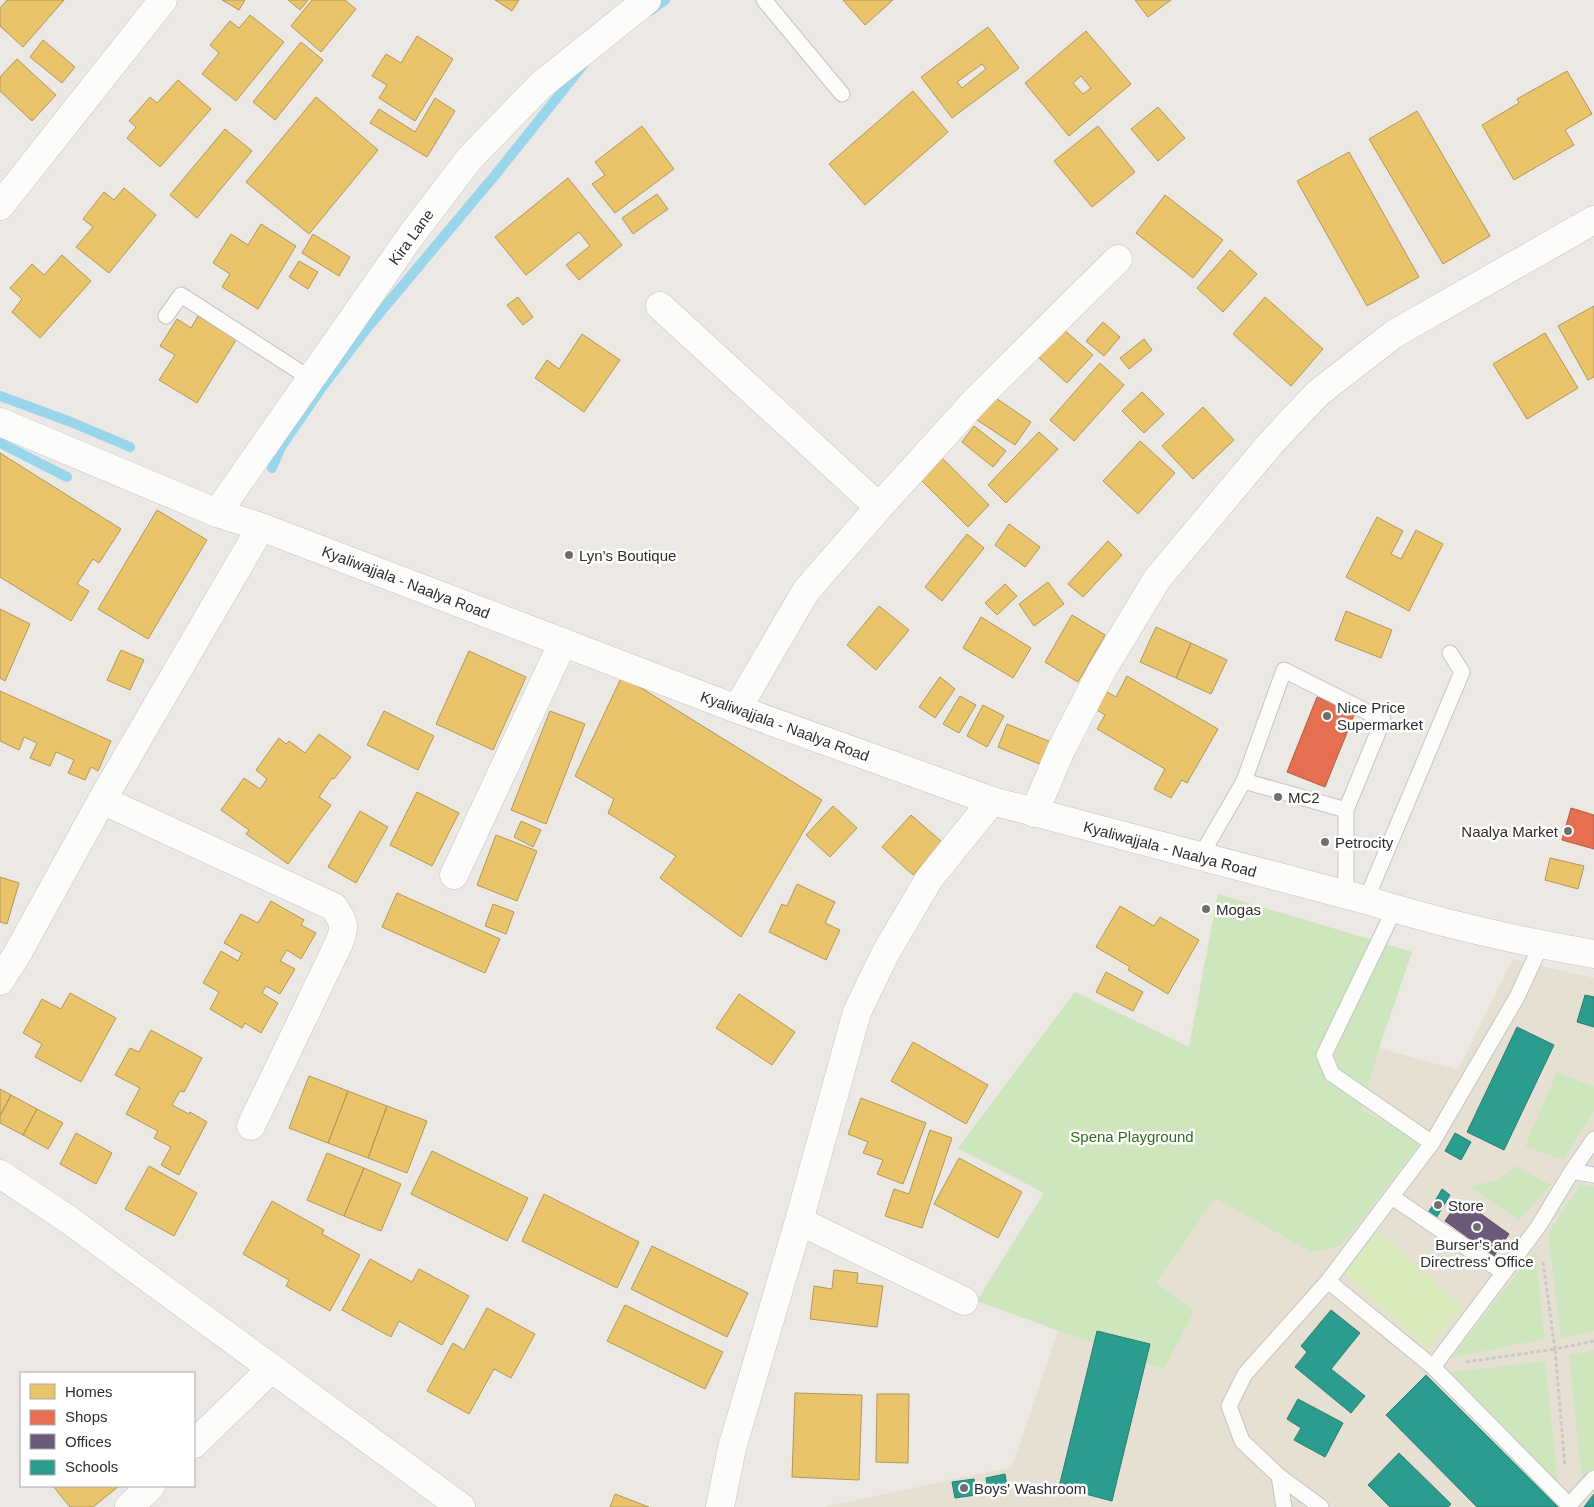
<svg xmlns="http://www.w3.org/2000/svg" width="1594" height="1507" font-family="Helvetica,sans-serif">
<rect width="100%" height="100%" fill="#ece8e4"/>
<path fill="#e6e0d3" d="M 1218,894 L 1412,952 L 1379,1048 L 1458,1070 L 1513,959 L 1594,978 L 1594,1507 L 824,1507 L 1012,1467 L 1059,1328 L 977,1301 L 1044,1193 L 958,1148 L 1075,992 L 1189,1047 Z"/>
<path fill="#cee6be" d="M 1218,894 L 1412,952 L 1379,1048 L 1361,1110 L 1422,1141 L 1341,1246 L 1311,1252 L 1215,1198 L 1156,1283 L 1194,1311 L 1164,1369 L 977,1301 L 1044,1193 L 958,1148 L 1075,992 L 1189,1047 Z
M 1557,1072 L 1594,1087 L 1594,1111 L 1563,1160 L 1525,1146 Z
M 1515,1166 L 1551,1185 L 1519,1220 L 1469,1186 L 1499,1180 Z
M 1581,1184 L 1594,1187 L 1594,1331 L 1561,1338 L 1548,1234 Z
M 1535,1252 L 1545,1339 L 1450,1358 Z
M 1594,1350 L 1594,1468 L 1582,1481 L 1569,1355 Z
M 1545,1361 L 1558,1485 L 1451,1372 Z"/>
<path fill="#d9eabb" d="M 1379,1232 L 1463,1307 L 1427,1348 L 1343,1273 Z"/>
<path fill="#e9c46a" stroke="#b19758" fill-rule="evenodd" d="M 7,0 L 64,0 L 23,47 L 0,26 L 0,8 Z
M 222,0 L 245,0 L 239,10 Z
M 288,0 L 308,0 L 300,10 Z
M 312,0 L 345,0 L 356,9 L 321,52 L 291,26 Z
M 495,0 L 519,0 L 512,11 Z
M 843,0 L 893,0 L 865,25 Z
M 1135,0 L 1171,0 L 1148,17 Z
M 250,15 L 284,42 L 236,101 L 202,74 L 219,53 L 210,45 L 230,21 L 239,28 Z
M 988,27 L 1019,68 L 952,118 L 921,77 ZM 982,64 L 986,69 L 962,88 L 957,82 Z
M 1086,31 L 1131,84 L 1069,136 L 1025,83 ZM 1081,76 L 1091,88 L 1083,94 L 1073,83 Z
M 417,36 L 453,59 L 415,121 L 379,98 L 387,85 L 372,76 L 386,54 L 401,63 Z
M 43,40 L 75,67 L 62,83 L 30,57 Z
M 301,42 L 323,60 L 275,120 L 253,102 Z
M 17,59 L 56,95 L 32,121 L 0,91 L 0,77 Z
M 1567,71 L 1592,114 L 1565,130 L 1574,145 L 1514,180 L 1482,125 L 1519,103 L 1517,99 Z
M 178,80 L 211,109 L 160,167 L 127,138 L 136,127 L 129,121 L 150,97 L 157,103 Z
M 913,91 L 948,132 L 865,205 L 829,164 Z
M 316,97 L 378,150 L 309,234 L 246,182 Z
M 435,98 L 455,111 L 427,157 L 370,123 L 379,109 L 415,132 Z
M 1158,107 L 1185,138 L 1158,161 L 1131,129 Z
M 1417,111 L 1490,236 L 1443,264 L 1369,139 Z
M 642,126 L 674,169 L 615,213 L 592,184 L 605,175 L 595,162 Z
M 1098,126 L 1135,172 L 1092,207 L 1054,161 Z
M 225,129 L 252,151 L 197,218 L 170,195 Z
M 1349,152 L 1419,277 L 1367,306 L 1297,181 Z
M 568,178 L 622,245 L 579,280 L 566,265 L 590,246 L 579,232 L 526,275 L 495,237 Z
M 124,188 L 156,215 L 109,273 L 76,247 L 93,227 L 83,219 L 104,192 L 114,200 Z
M 657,194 L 668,209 L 633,234 L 622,218 Z
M 1165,195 L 1223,240 L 1193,278 L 1136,233 Z
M 261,224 L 296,246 L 258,309 L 222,287 L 230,274 L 213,263 L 231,234 L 248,245 Z
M 313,234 L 350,257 L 339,276 L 302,253 Z
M 1230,250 L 1257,274 L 1223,312 L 1197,288 Z
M 62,255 L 91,281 L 40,338 L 12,312 L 22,299 L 10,288 L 32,264 L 44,275 Z
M 299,261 L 318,272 L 308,289 L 289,277 Z
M 518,297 L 533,317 L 523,325 L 507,305 Z
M 1265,297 L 1323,349 L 1291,386 L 1233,334 Z
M 1594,306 L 1594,377 L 1588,380 L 1558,326 Z
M 198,316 L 236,340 L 197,403 L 159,380 L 175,355 L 160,346 L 177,319 L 191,328 Z
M 1103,322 L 1120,337 L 1104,356 L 1086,341 Z
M 1062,328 L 1093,355 L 1067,383 L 1037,356 Z
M 1545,333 L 1578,388 L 1527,419 L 1493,364 Z
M 582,334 L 620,360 L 584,412 L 535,378 L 547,360 L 559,369 Z
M 1144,339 L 1152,350 L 1129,369 L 1120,358 Z
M 1100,363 L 1124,385 L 1074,441 L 1050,420 Z
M 1142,392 L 1164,414 L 1144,433 L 1122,411 Z
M 990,394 L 1031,422 L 1015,445 L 974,418 Z
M 1203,407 L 1234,440 L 1193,479 L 1162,446 Z
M 974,426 L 1006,451 L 993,467 L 962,442 Z
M 1039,432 L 1058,449 L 1006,503 L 988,485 Z
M 1140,441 L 1175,473 L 1138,514 L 1103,481 Z
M 0,453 L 121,529 L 99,563 L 93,559 L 77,584 L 89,591 L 71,621 L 0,577 Z
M 942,458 L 989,505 L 968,527 L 920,479 Z
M 157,510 L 207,540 L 148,639 L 98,609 Z
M 1377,517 L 1403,531 L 1391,554 L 1401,559 L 1416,530 L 1443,544 L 1409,611 L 1346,577 Z
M 1009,524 L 1040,547 L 1025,567 L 995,545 Z
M 967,534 L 984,548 L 942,601 L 925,587 Z
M 1108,541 L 1122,555 L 1083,597 L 1068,584 Z
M 1048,582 L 1064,604 L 1034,626 L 1019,604 Z
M 1005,584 L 1017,596 L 997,615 L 985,603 Z
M 879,606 L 909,630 L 876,670 L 847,645 Z
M 0,609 L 30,624 L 5,681 L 0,678 Z
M 1346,611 L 1392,630 L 1381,658 L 1335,640 Z
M 1072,615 L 1105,635 L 1078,682 L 1045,662 Z
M 981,617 L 1031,648 L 1013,678 L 963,648 Z
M 1156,627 L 1191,643 L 1176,678 L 1140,662 Z
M 1191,643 L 1227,660 L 1211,694 L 1176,678 Z
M 121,650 L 144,660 L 130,690 L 107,680 Z
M 469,651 L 526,677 L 493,750 L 436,724 Z
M 622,676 L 822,800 L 741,937 L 660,878 L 676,856 L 608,813 L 614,799 L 575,776 Z
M 1127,676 L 1218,729 L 1187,783 L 1182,780 L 1171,798 L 1154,789 L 1165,769 L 1097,729 L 1105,715 L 1092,707 L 1102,689 L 1116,697 Z
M 940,677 L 955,689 L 935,718 L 919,707 Z
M 0,691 L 111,741 L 98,771 L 91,767 L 85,780 L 68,773 L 74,760 L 56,752 L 50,766 L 30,758 L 37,743 L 24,737 L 19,750 L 0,741 Z
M 960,696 L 976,705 L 959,733 L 943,724 Z
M 983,705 L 1004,716 L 987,747 L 967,736 Z
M 384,711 L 434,736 L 418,770 L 367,745 Z
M 550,711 L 585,724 L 546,824 L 511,810 Z
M 1007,724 L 1051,742 L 1042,765 L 998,747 Z
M 319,734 L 351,757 L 334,779 L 332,778 L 319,797 L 331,805 L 288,864 L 246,834 L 249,830 L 221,810 L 244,778 L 260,789 L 267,779 L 256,770 L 279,738 L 286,744 L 289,741 L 305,753 Z
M 417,792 L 459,813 L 432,866 L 390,845 Z
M 833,806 L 857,828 L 830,857 L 806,835 Z
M 360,811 L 388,827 L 356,883 L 328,867 Z
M 911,815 L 942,842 L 913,875 L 882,847 Z
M 521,821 L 541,830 L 533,847 L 514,837 Z
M 496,835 L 537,851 L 517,901 L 477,885 Z
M 1550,858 L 1584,866 L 1578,889 L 1545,880 Z
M 0,877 L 19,883 L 7,924 L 0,922 Z
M 797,884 L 835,902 L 825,923 L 840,930 L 826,960 L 769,932 L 782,904 L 787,906 Z
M 397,893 L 500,939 L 485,973 L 382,927 Z
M 271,901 L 304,920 L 301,925 L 316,933 L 301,959 L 287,950 L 280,961 L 295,969 L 280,994 L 266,986 L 262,993 L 278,1003 L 261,1033 L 245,1023 L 242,1028 L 210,1009 L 219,992 L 203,983 L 221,951 L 238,961 L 242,953 L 224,943 L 241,914 L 258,923 Z
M 493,904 L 514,912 L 506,934 L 485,926 Z
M 1120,906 L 1154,926 L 1160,917 L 1199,940 L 1168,994 L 1128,970 L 1130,967 L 1096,947 Z
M 1106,972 L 1143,992 L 1133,1011 L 1096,992 Z
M 70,993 L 116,1018 L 81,1082 L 35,1057 L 42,1044 L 23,1033 L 42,999 L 61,1009 Z
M 739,994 L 795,1032 L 772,1065 L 716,1028 Z
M 151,1030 L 202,1058 L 184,1092 L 180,1091 L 172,1105 L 189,1114 L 190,1112 L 207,1122 L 179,1175 L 161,1165 L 171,1147 L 154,1138 L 158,1131 L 126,1114 L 140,1088 L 115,1075 L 130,1048 L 139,1052 Z
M 913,1042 L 988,1085 L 966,1124 L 891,1081 Z
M 309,1076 L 348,1091 L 328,1143 L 289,1128 Z
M 0,1089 L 11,1095 L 0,1116 Z
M 348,1091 L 387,1106 L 368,1158 L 328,1143 Z
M 11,1095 L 37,1109 L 23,1135 L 0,1123 L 0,1116 Z
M 861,1098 L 926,1123 L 903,1184 L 877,1174 L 883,1160 L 863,1153 L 868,1142 L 848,1134 Z
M 387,1106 L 427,1121 L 407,1173 L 368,1158 Z
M 37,1109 L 63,1123 L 48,1149 L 23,1135 Z
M 930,1130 L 952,1138 L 922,1228 L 885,1216 L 894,1189 L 909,1194 Z
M 76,1133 L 112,1153 L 96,1184 L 60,1164 Z
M 432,1151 L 528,1198 L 507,1241 L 411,1194 Z
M 327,1153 L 364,1168 L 344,1216 L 307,1200 Z
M 959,1158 L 1022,1192 L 998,1238 L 934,1204 Z
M 149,1166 L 197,1193 L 174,1236 L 125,1209 Z
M 364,1168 L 401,1184 L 381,1231 L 344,1216 Z
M 544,1194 L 639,1242 L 617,1288 L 522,1241 Z
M 272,1201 L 324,1230 L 322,1234 L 360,1255 L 330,1311 L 286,1286 L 289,1280 L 243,1254 Z
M 652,1246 L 748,1293 L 727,1337 L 631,1289 Z
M 370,1259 L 412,1282 L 419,1269 L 469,1296 L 442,1345 L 399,1321 L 391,1337 L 342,1310 Z
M 834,1270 L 858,1273 L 857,1283 L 883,1286 L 877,1327 L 810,1319 L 814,1286 L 832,1289 Z
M 625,1305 L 723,1352 L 705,1389 L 607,1341 Z
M 487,1308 L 535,1334 L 511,1378 L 494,1369 L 469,1414 L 427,1391 L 453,1343 L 464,1350 Z
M 795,1393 L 862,1395 L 859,1480 L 792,1477 Z
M 877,1394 L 909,1394 L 908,1463 L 876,1462 Z
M 53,1486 L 119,1486 L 93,1507 L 70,1507 Z
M 615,1494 L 649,1507 L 610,1507 Z"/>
<path fill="#e76f51" stroke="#b05c46" d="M 1317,697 L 1355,713 L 1325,787 L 1287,772 Z
M 1571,808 L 1594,815 L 1594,849 L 1562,840 Z"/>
<path fill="#6d597a" stroke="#5a4c63" d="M 1460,1199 L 1509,1234 L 1494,1256 L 1445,1221 Z"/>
<path fill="#2a9d8f" stroke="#2b7c72" d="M 1585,995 L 1594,997 L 1594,1027 L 1577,1022 Z
M 1517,1027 L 1554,1045 L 1504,1150 L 1467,1132 Z
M 1455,1133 L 1471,1142 L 1461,1160 L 1445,1151 Z
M 1442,1189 L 1450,1195 L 1435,1220 L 1427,1215 Z
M 1331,1310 L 1360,1333 L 1331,1369 L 1365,1396 L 1351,1413 L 1295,1367 L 1307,1352 L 1301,1346 Z
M 1097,1331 L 1150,1344 L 1112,1501 L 1059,1487 Z
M 1426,1375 L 1558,1507 L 1477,1507 L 1386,1415 Z
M 1298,1399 L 1343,1423 L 1325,1457 L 1294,1440 L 1301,1428 L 1287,1419 Z
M 1399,1453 L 1451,1504 L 1448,1507 L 1390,1507 L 1368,1485 Z
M 1005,1474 L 1007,1486 L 988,1490 L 986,1478 Z
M 974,1479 L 976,1495 L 955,1498 L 952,1482 Z
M 1594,1494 L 1594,1507 L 1584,1507 Z"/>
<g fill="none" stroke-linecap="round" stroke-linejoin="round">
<path stroke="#99d6ec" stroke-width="10" d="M 650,11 L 665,0
M 0,396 L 71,422 L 130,447
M 0,443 L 67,477
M 272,468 L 281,447 L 323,386 L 368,327 L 496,174 L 584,64"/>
<defs>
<path id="lane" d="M 764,0 L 842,94
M 166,316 L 181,295 L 311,379
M 1244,781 L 1284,670 L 1383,720 L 1346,810
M 1200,857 L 1244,781 L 1346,810 L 1346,895
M 1366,900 L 1462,672 L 1450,653
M 1395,908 L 1324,1055 L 1332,1074 L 1432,1143
M 1572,1171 L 1594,1139
M 1392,1197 L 1504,1273
M 1328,1281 L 1433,1367
M 1279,1476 L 1321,1507
M 1569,1505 L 1433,1367 L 1538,1227 L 1572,1171 L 1594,1175
M 1284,1507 L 1279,1476 L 1242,1441 L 1229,1406 L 1245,1374 L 1328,1281 L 1432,1143 L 1517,997 L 1541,945
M 1567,1507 L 1594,1478"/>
<path id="street" d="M 0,206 L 163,0
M 660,306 L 879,507
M 217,513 L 412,234 L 470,158 L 541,85 L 647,0
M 737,709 L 806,591 L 879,507 L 976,400 L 1118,259
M 102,800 L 334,907 C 344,923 346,925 339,943 L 251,1126
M 1034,813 L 1061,750 L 1101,672 L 1157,579 L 1271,443 L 1318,393 L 1394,334 L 1594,220
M 454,875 L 563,642
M 0,981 L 16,956 L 102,800 L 261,527
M 0,1174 L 69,1220 L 461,1507
M 799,1221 L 964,1301
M 194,1444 L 272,1368
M 129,1507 L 151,1486
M 720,1507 L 732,1448 L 799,1221 L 857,1012 L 885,954 L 929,879 L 992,801"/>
<path id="secondary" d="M 0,422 L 217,513 L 261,527 L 737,709 L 992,801 L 1366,900 C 1440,923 1517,941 1594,954"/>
</defs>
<use href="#lane" stroke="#c5c4c5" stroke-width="17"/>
<use href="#street" stroke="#c5c4c5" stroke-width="29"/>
<use href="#secondary" stroke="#c5c4c5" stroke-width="29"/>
<path stroke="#c9c9c8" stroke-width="3" stroke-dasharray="4 2.5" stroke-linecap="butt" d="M 1543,1262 L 1555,1349 L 1594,1341
M 1466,1362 L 1555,1349 L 1565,1467"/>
<use href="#lane" stroke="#fcfcfb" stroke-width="15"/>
<use href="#street" stroke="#fcfcfb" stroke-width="28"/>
<use href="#secondary" stroke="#fcfcfb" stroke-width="28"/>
</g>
<g fill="#706f6e" stroke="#fff" stroke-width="2">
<circle cx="569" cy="555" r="5"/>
<circle cx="1327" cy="716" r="5"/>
<circle cx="1278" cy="797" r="5"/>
<circle cx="1568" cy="831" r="5"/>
<circle cx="1325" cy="842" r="5"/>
<circle cx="1206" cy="909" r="5"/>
<circle cx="1438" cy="1205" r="5"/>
<circle cx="1477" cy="1227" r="5"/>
<circle cx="964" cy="1488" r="5"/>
</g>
<g text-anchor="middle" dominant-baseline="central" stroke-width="5" stroke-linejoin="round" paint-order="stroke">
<g font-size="15" fill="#2e2e2e" stroke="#fff">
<text transform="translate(411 237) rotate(-54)">Kira Lane</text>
<text transform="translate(406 582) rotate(21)">Kyaliwajjala - Naalya Road</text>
<text transform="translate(785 726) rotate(20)">Kyaliwajjala - Naalya Road</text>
<text transform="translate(1170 849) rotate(15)">Kyaliwajjala - Naalya Road</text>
</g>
<g font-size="15" fill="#2e2e2e" stroke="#fff" text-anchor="start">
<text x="579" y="555">Lyn's Boutique</text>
<text x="1337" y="707">Nice Price<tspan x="1337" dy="17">Supermarket</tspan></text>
<text x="1288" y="797">MC2</text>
<text x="1558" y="831" text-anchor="end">Naalya Market</text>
<text x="1335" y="842">Petrocity</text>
<text x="1216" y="909">Mogas</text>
<text x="1448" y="1205">Store</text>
<text x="1477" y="1244" text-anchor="middle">Burser's and<tspan x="1477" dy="17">Directress' Office</tspan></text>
<text x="974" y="1488">Boys' Washroom</text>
</g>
<g font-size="15" fill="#2c6e1b" stroke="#fff">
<text x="1132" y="1136">Spena Playground</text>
</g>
</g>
<rect x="20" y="1372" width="175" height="115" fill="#ffffff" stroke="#ababab"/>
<rect x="30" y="1384" width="25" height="15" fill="#e9c46a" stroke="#ababab"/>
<text x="65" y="1397" font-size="15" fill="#2e2e2e">Homes</text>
<rect x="30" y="1410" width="25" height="15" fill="#e76f51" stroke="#ababab"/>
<text x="65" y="1422" font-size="15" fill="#2e2e2e">Shops</text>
<rect x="30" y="1434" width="25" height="15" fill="#6d597a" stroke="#ababab"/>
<text x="65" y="1447" font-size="15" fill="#2e2e2e">Offices</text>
<rect x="30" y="1460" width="25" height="15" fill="#2a9d8f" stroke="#ababab"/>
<text x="65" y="1472" font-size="15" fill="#2e2e2e">Schools</text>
</svg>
